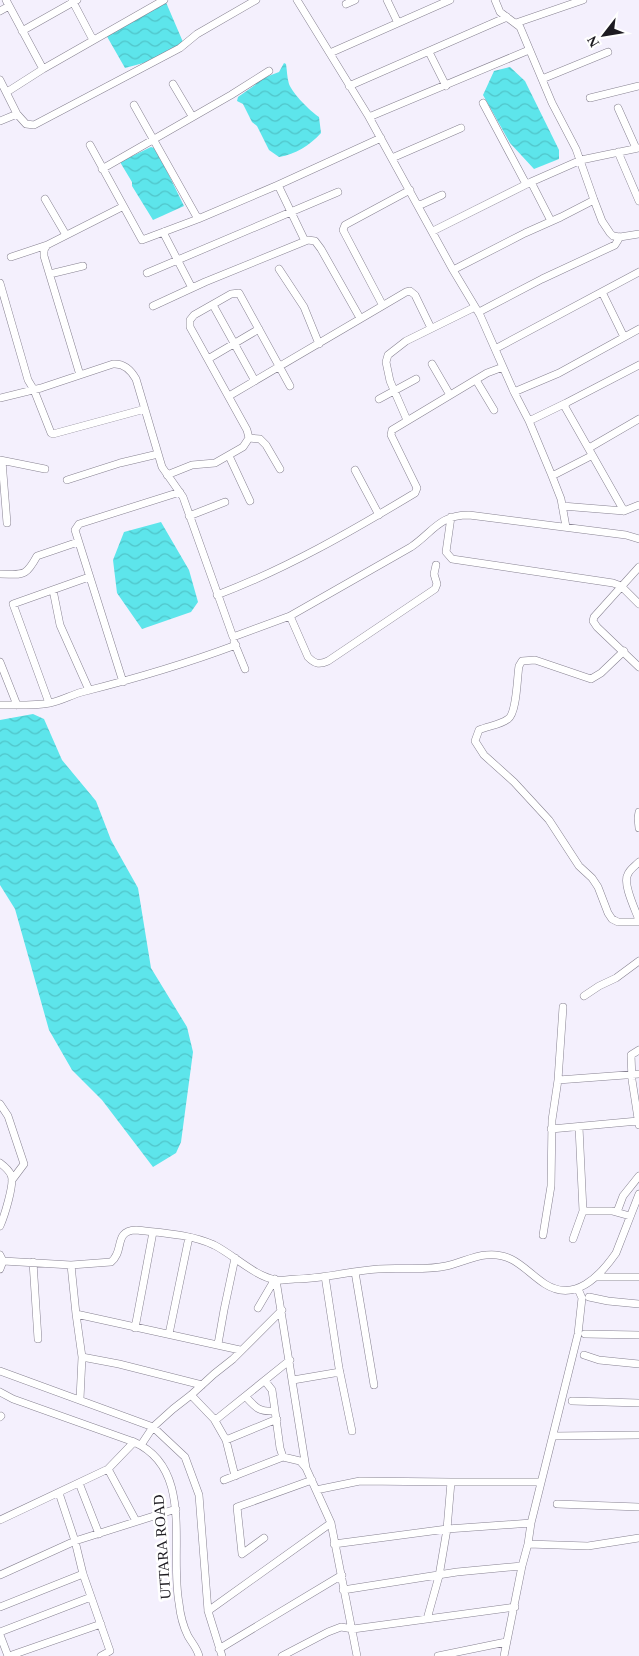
<svg xmlns="http://www.w3.org/2000/svg" width="639" height="1656" font-family="'Times New Roman',serif">
<defs>
<pattern id="water-waves" width="16" height="10" patternUnits="userSpaceOnUse" patternTransform="scale(1.25)"><rect width="16" height="10" fill="#5de5eb"/><path d="M0 5q4-4 8 0t8 0" fill="none" stroke="#50c4c9"/></pattern>
</defs>
<rect width="100%" height="100%" fill="#f4f0fd"/>
<path fill="url(#water-waves)" d="M 165,0 L 183,42 L 158,59 L 125,68 L 105,33 Z
M 284,63 L 286,64 C 287,70 287,78 289,84 C 293,94 310,111 319,117 L 321,133 C 309,146 296,154 279,157 L 269,150 L 257,126 L 252,122 L 243,104 L 237,101 L 238,97 L 255,85 L 258,80 L 279,72 Z
M 510,67 L 525,81 L 559,150 L 559,159 L 534,169 L 510,143 L 483,95 L 494,71 Z
M 151,147 L 154,148 L 164,165 L 184,206 L 153,220 L 132,186 L 132,182 L 120,162 Z
M 161,522 L 189,570 L 198,602 L 191,612 L 142,629 L 117,593 L 113,560 L 124,532 Z
M 33,714 L 44,719 L 62,760 L 96,801 L 111,840 L 138,888 L 151,968 L 187,1027 L 193,1052 L 181,1142 L 176,1153 L 153,1167 L 102,1100 L 72,1070 L 49,1030 L 15,909 L 0,885 L 0,720 Z"/>
<g fill="none" stroke-linecap="round" stroke-linejoin="round">
<defs>
<path id="street" d="M 6,0 L 43,69
M 72,0 L 93,40
M 297,0 L 369,117 L 453,270 L 480,315 L 514,392 L 529,421 L 552,476 L 561,499 L 566,527
M 387,0 L 398,23
M 495,0 L 500,12 L 520,27 L 552,103 L 576,149 L 594,200 L 602,221 L 610,233 L 613,236 L 620,237 L 639,234
M 346,4 L 355,0
M 0,11 L 9,6
M 516,23 L 583,0
M 22,31 L 77,0
M 429,52 L 446,86
M 330,53 L 450,0
M 542,79 L 608,52
M 0,80 L 17,114
M 173,84 L 192,116
M 349,86 L 507,17
M 7,92 L 43,69 L 164,0
M 590,98 L 639,86
M 483,103 L 526,184
M 134,105 L 198,219
M 618,108 L 636,148
M 369,117 L 529,50
M 0,121 L 17,114 L 26,124 L 34,125 L 180,48 L 197,34 L 256,0
M 90,145 L 142,240 L 198,219 L 278,185 L 381,138
M 618,152 L 639,201
M 392,158 L 461,128
M 102,169 L 231,95 L 269,71
M 531,182 L 551,221
M 278,185 L 305,241
M 45,199 L 66,235
M 418,206 L 442,195
M 433,231 L 531,182 L 581,160 L 639,148
M 163,232 L 192,288
M 11,257 L 47,245
M 279,269 L 304,307 L 319,344
M 453,270 L 525,233 L 561,217 L 594,200
M 147,273 L 338,192
M 50,274 L 83,266
M 0,283 L 28,380 L 34,390 L 51,433 L 53,434 L 145,409
M 602,292 L 624,337
M 382,304 L 343,230 L 345,225 L 410,190
M 213,305 L 255,381
M 153,306 L 205,282 L 308,240 L 315,241 L 321,249 L 360,318
M 479,312 L 542,279 L 615,245 L 620,237
M 495,349 L 639,272
M 208,359 L 259,329
M 432,364 L 450,395
M 80,375 L 47,266 L 44,256 L 44,250 L 47,245 L 122,207
M 476,380 L 494,410
M 514,392 L 559,373 L 639,329
M 229,396 L 406,292 L 410,291 L 415,295 L 431,328
M 0,398 L 41,388 L 113,364 C 124,363 131,370 136,379 L 162,467 L 183,497 L 233,637 L 290,616 L 411,547 C 433,532 439,515 469,515 L 626,535 L 639,539
M 379,399 L 416,379
M 407,420 L 390,381 L 386,362 L 388,355 L 406,341 L 475,307
M 529,421 L 566,403
M 249,438 L 260,439 L 266,445 L 280,469
M 589,448 L 639,419
M 229,456 L 250,501
M 0,460 L 45,469
M 2,461 L 7,523
M 355,470 L 379,515
M 167,475 L 192,465 L 215,463 L 243,447 L 249,438 L 247,430 L 190,327 L 190,320 L 194,315 L 231,294 L 239,293 L 290,386
M 552,476 L 589,457
M 67,480 L 120,463 L 158,454
M 562,506 L 624,511 L 639,505
M 624,511 L 565,407 L 566,403 L 639,365
M 189,516 L 225,502
M 451,517 L 446,552 L 452,559 L 613,583 L 621,586 L 639,604
M 639,567 L 594,617 L 593,621 L 597,627 L 639,667
M 0,574 C 23,574 25,578 37,556 L 78,542
M 53,590 L 60,625 L 89,690
M 217,595 C 286,569 352,531 415,493 L 417,488 L 391,435 L 392,430 L 487,373 L 503,367
M 290,616 L 308,657 C 315,664 319,665 328,661 L 435,589 L 437,584 L 434,574 L 436,565
M 234,642 L 245,669
M 624,651 L 601,673 L 591,679 L 535,660 L 522,661 L 519,666 C 517,677 517,713 508,719 C 500,725 488,726 479,730 L 475,741 L 484,755 L 514,782 L 549,820 L 579,866 L 592,878 L 598,887 L 608,913 L 612,919 L 618,922 L 639,922
M 0,662 L 17,705
M 123,682 L 75,530 L 79,524 L 180,492
M 49,703 L 13,604 L 89,577
M 0,705 C 16,705 33,706 50,703 C 61,701 71,695 82,692 C 134,679 185,664 236,645
M 639,812 L 638,818 L 639,828
M 639,862 C 635,866 630,869 628,874 C 622,883 635,909 639,920
M 584,996 L 599,986 L 616,978 L 639,961
M 558,1080 L 639,1074
M 0,1104 L 8,1116 L 24,1164 L 12,1180
M 639,1125 L 632,1080 L 631,1055 L 639,1050
M 579,1127 L 583,1211
M 551,1129 L 638,1121
M 0,1163 C 4,1166 9,1170 11,1175 C 15,1183 4,1217 0,1226
M 617,1212 L 623,1196 L 639,1176
M 543,1235 L 551,1186 L 552,1120 L 558,1080 L 563,1007
M 573,1239 L 583,1211 L 612,1211 L 630,1216
M 0,1255 L 3,1261 L 71,1265 L 111,1262 C 125,1251 113,1231 136,1230 C 162,1233 190,1234 214,1245 C 234,1255 254,1276 276,1280 C 282,1281 289,1279 295,1279 C 323,1279 350,1271 378,1269 C 401,1267 424,1271 446,1266 C 460,1263 473,1256 486,1255 C 514,1252 525,1271 545,1284 C 575,1303 600,1276 616,1253 L 639,1194
M 33,1262 L 38,1339
M 71,1265 L 76,1314 L 240,1350
M 0,1269 L 3,1261
M 355,1272 L 374,1385
M 325,1276 L 339,1368 L 352,1431
M 597,1277 L 639,1277
M 276,1280 L 306,1468 L 331,1523 L 357,1656
M 589,1297 L 608,1301 L 639,1304
M 258,1308 L 275,1279
M 76,1314 L 82,1357 L 80,1399
M 135,1328 L 153,1232
M 169,1334 L 189,1237
M 585,1334 L 639,1335
M 218,1344 L 224,1310 L 235,1258
M 584,1355 L 599,1360 L 639,1364
M 82,1357 L 119,1364 L 202,1385
M 0,1371 L 153,1427 L 185,1457 L 199,1495 L 208,1611 L 222,1656
M 293,1380 L 340,1372
M 0,1392 L 13,1399 L 134,1442 C 195,1469 169,1550 179,1603 C 180,1613 183,1626 188,1636 C 192,1643 197,1648 199,1656
M 191,1395 L 214,1419 L 218,1418 L 290,1360
M 246,1397 C 256,1408 259,1412 275,1411 L 272,1390 L 265,1381
M 572,1401 L 639,1403
M 275,1411 L 280,1448 L 283,1457 L 300,1461 L 306,1468
M 0,1417 L 1,1416
M 214,1419 L 226,1440 L 235,1476
M 553,1436 L 639,1435
M 226,1440 L 277,1419
M 141,1445 L 153,1427 L 173,1409 L 191,1395 L 214,1374 L 233,1359 L 282,1310
M 108,1469 L 136,1521
M 224,1480 L 283,1457
M 79,1483 L 99,1534
M 316,1490 L 360,1481 L 451,1482
M 59,1493 L 75,1541 L 83,1574 L 110,1651 L 101,1656
M 557,1504 L 639,1507
M 0,1520 L 108,1469 L 134,1442
M 531,1523 L 447,1529 L 451,1482 L 541,1482
M 264,1538 L 242,1554 L 237,1507 L 312,1480
M 334,1544 L 447,1529 L 439,1576 L 427,1619
M 528,1544 L 588,1546 L 639,1538
M 0,1575 L 75,1541 L 176,1509
M 343,1590 L 457,1572 L 522,1566
M 0,1607 L 83,1574
M 208,1611 L 331,1523
M 0,1632 L 91,1597
M 0,1635 L 8,1656
M 219,1649 L 342,1575
M 9,1656 L 101,1624
M 282,1656 L 328,1632 L 341,1627 L 353,1629 L 515,1607
M 438,1656 L 506,1642
M 504,1656 L 522,1566 L 528,1544 L 531,1523 L 578,1334 L 582,1298 L 578,1289"/>
</defs>
<use href="#street" stroke="#878291" stroke-width="8"/>
<use href="#street" stroke="#fff" stroke-width="7"/>
</g>
<g text-anchor="middle" dominant-baseline="central" stroke-width="5" stroke-linejoin="round" paint-order="stroke">
<g font-size="15" fill="#1d1b21" stroke="#fff">
<text transform="translate(162 1547) rotate(-94)">UTTARA ROAD</text>
</g>
</g>
<g transform="translate(604 35) rotate(239)" stroke="#ffffff" stroke-width="4" paint-order="stroke">
<path d="M0-4L9 19L0 12L-9 19Z" fill="#1d1b21"/>
<text y="-8" font-size="14" font-weight="bold" text-anchor="middle" fill="#1d1b21">N</text>
</g>
</svg>
